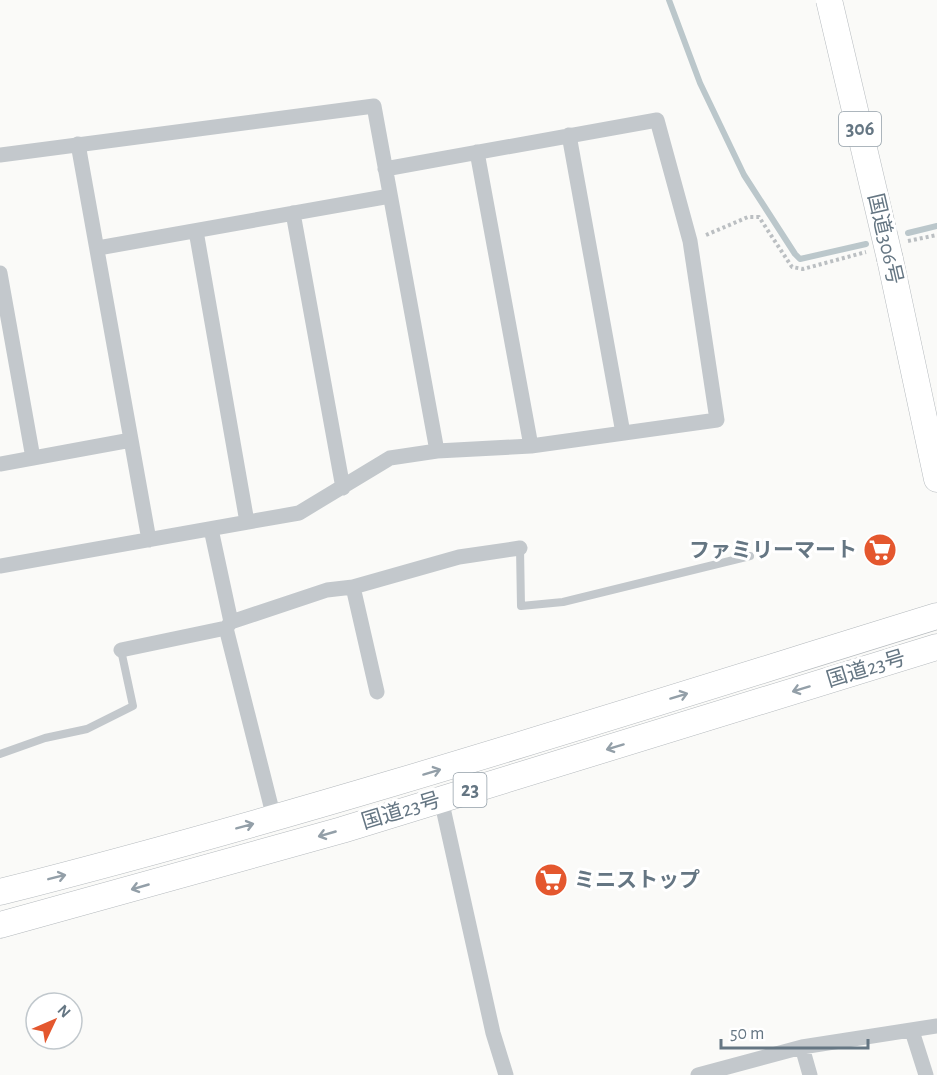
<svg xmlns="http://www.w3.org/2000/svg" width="937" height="1075" font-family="'Alegreya Sans','Noto Sans JP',sans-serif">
<rect width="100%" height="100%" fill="#fafaf8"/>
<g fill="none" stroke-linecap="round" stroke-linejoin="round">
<path stroke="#bbc7cb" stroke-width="6" d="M 669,0 L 700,83 L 744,175 L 795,254 L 800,259 L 866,244
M 908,233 L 937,226"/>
<defs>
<path id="trunk" d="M 890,259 L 937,479
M 0,892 C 316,812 626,712 937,616
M 0,925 L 342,830 L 937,647"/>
</defs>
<use href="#trunk" stroke="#b4b9bd" stroke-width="27"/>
<path stroke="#bbbfc2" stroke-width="4" stroke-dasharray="3 3" stroke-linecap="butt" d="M 706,235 L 748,217 L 759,217 L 792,267 L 803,269 L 866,252
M 908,241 L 937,235"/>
<path stroke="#c3c8cc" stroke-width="8" d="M 520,548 L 521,606 L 563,602 L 750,556
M 0,754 L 45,738 L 87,729 L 133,706 L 121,650"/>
<path stroke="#c3c8cc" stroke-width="15" d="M 569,135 L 623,433
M 78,144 L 149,540
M 477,152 L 531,446
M 0,155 L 374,106 L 437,451
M 293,213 L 343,488
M 196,231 L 247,522
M 98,248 L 390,196
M 0,273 L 33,458
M 0,464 L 131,440
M 211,529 L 231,622 L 226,628 L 274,818
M 0,566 L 299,513 L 390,458 L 437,451 L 531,446 L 717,420 L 690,241 L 657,120 L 385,169
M 353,587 L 377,692
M 231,622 L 327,590 L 353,587 L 459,557 L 520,548
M 121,650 L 226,628
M 441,799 L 493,1033 L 506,1075
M 912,1031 L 926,1075
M 802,1047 L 810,1075
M 698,1075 L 802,1047 L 937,1026"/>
<use href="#trunk" stroke="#fff" stroke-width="26"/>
<defs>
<path id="trunk-bridge" d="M 829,0 L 890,259"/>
</defs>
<use href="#trunk-bridge" stroke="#b4b9bd" stroke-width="27" stroke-linecap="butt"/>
<use href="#trunk-bridge" stroke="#fff" stroke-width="26"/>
</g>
<defs><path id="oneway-shaft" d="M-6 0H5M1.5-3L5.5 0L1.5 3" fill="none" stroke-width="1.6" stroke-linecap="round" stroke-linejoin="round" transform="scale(1.5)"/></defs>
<g stroke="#939fa8">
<use href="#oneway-shaft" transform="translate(801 689) rotate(163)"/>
<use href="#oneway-shaft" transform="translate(679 696) rotate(-17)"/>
<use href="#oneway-shaft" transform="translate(615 747) rotate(163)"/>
<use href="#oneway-shaft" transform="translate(432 772) rotate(-17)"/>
<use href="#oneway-shaft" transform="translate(245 826) rotate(-15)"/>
<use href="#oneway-shaft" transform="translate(327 834) rotate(164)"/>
<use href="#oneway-shaft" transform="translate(57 877) rotate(-14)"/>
<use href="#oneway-shaft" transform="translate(140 887) rotate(164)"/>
</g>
<defs>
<symbol id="supermarket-disc" viewBox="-11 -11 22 22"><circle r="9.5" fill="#e4572e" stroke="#fff"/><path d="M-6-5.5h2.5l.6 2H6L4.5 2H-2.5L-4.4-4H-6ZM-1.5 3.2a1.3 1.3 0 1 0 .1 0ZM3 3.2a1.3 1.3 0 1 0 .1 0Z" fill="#fff"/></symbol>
</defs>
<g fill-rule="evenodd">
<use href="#supermarket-disc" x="861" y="531" width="38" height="38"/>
<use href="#supermarket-disc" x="532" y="861" width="38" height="38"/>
</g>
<g text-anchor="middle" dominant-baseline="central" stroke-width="6" stroke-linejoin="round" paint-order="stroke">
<g fill="#fff" stroke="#939fa8" stroke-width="1.5">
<rect x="839" y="112" width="42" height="34" rx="4.5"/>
<rect x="453.5" y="773" width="33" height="34" rx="4.5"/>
</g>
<g font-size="20" font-weight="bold" fill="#657683">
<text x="860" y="129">306</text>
<text x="470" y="790">23</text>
</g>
<g font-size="21" fill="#657683" stroke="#fff">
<text transform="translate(885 239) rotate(77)">国道306号</text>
<text transform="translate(866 669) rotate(-17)">国道23号</text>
<text transform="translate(401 811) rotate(-17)">国道23号</text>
</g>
<g font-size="21" font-weight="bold" fill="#657683" stroke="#fff" text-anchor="end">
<text x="857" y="550">ファミリーマート</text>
<text x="574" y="880" text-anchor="start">ミニストップ</text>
</g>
</g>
<g transform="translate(54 1021) rotate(46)"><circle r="28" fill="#ffffff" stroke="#c1c8cd" stroke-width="1.5"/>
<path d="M0-4.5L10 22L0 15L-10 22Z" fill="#e4572e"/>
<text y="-9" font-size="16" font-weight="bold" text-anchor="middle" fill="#657683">N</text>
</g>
<path d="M721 1039v9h147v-9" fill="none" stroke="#657683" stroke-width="3"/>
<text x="730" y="1039" font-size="18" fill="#657683" stroke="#ffffff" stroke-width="4.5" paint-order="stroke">50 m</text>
</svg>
